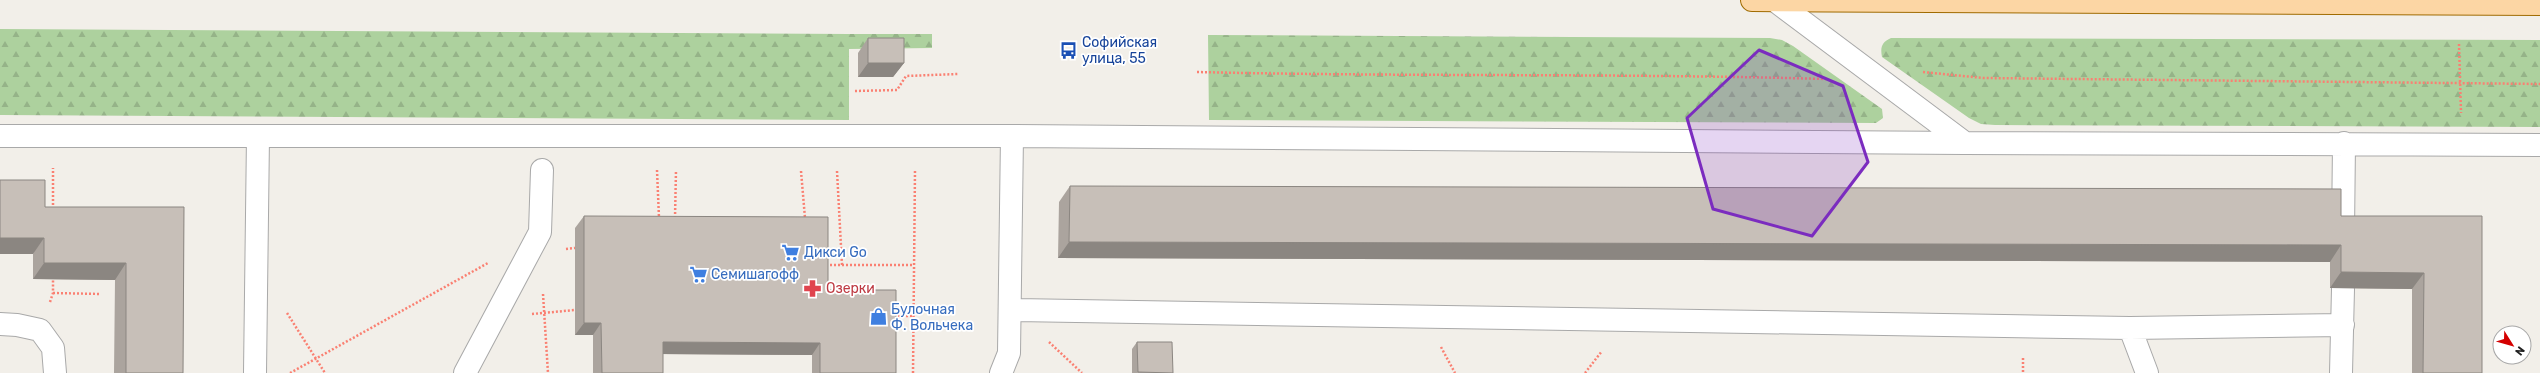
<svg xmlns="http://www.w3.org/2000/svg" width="2540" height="373" font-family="Rubik,sans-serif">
<defs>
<pattern id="forest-firs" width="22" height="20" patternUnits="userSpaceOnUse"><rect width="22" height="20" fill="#add19e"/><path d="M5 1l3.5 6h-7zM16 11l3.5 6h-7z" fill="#95b388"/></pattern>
</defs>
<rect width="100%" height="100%" fill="#f2efe9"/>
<path fill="url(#forest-firs)" d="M 0,29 L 849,34 L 932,34 L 932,48 L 849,49 L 849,120 L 0,115 Z
M 1208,35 L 1770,38 L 1782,40 L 1793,46 L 1882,109 L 1883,118 L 1876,123 L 1209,120 Z
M 1891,38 L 2540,40 L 2540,127 L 1995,125 L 1981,124 L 1969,118 L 1882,57 C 1880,47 1882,42 1891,38 Z"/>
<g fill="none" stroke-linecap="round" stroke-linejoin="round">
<defs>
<path id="minor" d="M 1774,0 L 1965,143
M 0,136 L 1012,136 L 1965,143 L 2540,145
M 2343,232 L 2344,143
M 1010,310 L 2130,328 L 2343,325
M 0,324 L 17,325 L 40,330 L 53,348 L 55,373
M 2130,328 L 2147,373
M 255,373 L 258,136
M 465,373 L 540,232 L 542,170
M 1001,373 L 1009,353 L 1012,136
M 2341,373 L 2343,289"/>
<path id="major" d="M 1752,0 L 2540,4"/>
</defs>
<use href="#minor" stroke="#a9a9a9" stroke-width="24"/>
<use href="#major" stroke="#a06b00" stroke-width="24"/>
<path stroke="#fa8072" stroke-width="2.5" stroke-dasharray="2 2" stroke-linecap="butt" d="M 2459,44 L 2461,113
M 1197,72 C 1407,77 1617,73 1826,79
M 1923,72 L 1983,78 L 2540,84
M 855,91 L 897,90 L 906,76 L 958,74
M 657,170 L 659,218
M 801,171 L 805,218
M 837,171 L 842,265
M 53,209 L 53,168
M 675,218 L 676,170
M 566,249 L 575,248
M 826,265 L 914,265
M 53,293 L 101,294
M 543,294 L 548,373
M 50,302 L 53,293 L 53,279
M 287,313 L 325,373
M 532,314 L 575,310
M 894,316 L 913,316
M 1049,342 L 1082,373
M 1441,347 L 1455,373
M 2023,358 L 2023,373
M 290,373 L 488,263
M 913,373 L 915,171
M 1585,373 L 1602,351"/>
<use href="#minor" stroke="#fff" stroke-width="22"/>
<use href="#major" stroke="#fcd6a4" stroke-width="22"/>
</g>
<path fill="#aba49e" d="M 868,38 L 904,63 L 893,77 L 858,77 L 858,53 Z
M 1070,186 L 2341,216 L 2482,216 L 2482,373 L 2412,373 L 2412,289 L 2330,288 L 2330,262 L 1058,258 L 1059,202 Z
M 45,207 L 184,207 L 183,373 L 114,373 L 115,280 L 33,279 L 33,254 Z
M 584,216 L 828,290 L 896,373 L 812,373 L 812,355 L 663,354 L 663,373 L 593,373 L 593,335 L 575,335 L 575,228 Z
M 1137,342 L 1173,373 L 1132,373 L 1132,349 Z"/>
<path fill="#8b8681" d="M 868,63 L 904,63 L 893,77 L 858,77 Z
M 0,238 L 44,238 L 33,254 L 0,254 Z
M 1069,242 L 2341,245 L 2330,262 L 1058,258 Z
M 44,263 L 126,263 L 115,280 L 33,279 Z
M 2341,272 L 2424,273 L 2412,289 L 2330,288 Z
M 584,323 L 601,323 L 593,335 L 575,335 Z
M 663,342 L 820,343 L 812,355 L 655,354 Z"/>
<path fill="#c7bfb8" stroke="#8b8681" d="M 868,38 L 904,38 L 904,63 L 868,63 Z
M 0,180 L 45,180 L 45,207 L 184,207 L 183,373 L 126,373 L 126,263 L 44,263 L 44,238 L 0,238 Z
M 1070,186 L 2341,189 L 2341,216 L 2482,216 L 2482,373 L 2423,373 L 2424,273 L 2341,272 L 2341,245 L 1069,242 Z
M 584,216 L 828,217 L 828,290 L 896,290 L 896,373 L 820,373 L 820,343 L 663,342 L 663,373 L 602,373 L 601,323 L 584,323 Z
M 1137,342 L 1172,342 L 1173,373 L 1138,372 Z"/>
<path fill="#7b2cbf" fill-opacity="0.2" stroke="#7b2cbf" stroke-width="3" stroke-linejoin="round" d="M 1759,50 L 1843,86 L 1868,162 L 1812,236 L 1713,209 L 1687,118 Z"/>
<defs>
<symbol id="bus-bare" viewBox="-9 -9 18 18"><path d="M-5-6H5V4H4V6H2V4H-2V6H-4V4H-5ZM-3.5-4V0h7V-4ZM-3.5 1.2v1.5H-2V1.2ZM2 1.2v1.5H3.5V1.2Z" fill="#1a4fb4" stroke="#fff" stroke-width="2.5" paint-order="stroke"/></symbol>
<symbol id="supermarket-bare" viewBox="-9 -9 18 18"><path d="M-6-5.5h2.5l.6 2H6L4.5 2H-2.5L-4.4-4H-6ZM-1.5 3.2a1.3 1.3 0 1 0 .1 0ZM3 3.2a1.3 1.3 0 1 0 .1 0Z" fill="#3f7fe0" stroke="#fff" stroke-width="2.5" paint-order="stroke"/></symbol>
<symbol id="pharmacy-bare" viewBox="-9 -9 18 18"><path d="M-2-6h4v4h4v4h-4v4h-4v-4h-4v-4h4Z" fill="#e0444e" stroke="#fff" stroke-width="2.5" paint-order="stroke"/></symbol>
<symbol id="shop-bare" viewBox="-9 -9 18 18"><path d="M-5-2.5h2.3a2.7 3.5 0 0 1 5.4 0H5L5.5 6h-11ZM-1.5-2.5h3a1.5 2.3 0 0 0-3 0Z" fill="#3f7fe0" stroke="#fff" stroke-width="2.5" paint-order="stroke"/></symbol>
</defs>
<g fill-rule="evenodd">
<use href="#bus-bare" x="1056" y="38" width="25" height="25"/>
<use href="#supermarket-bare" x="778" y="240" width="25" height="25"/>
<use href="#supermarket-bare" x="686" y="262" width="25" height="25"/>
<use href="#pharmacy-bare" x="800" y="276" width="25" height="25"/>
<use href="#shop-bare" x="866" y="304" width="25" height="25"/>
</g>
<g text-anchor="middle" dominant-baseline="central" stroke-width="3.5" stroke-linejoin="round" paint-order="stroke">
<g font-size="14" fill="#164399" stroke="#fff" text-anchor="start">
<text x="1082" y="42">Софийская<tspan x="1082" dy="16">улица, 55</tspan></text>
</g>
<g font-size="14" fill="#366cbe" stroke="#fff" text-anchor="start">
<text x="804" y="252">Дикси Go</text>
<text x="711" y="274">Семишагофф</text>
<text x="891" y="309">Булочная<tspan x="891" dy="16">Ф. Вольчека</tspan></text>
</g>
<g font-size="14" fill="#be3a42" stroke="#fff" text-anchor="start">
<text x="826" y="288">Озерки</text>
</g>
</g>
<g transform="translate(2512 345) rotate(127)"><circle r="19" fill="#ffffff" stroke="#a7a7a7"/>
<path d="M0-3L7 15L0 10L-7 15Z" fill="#d40000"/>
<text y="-6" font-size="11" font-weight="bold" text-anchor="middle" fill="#222222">N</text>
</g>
</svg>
